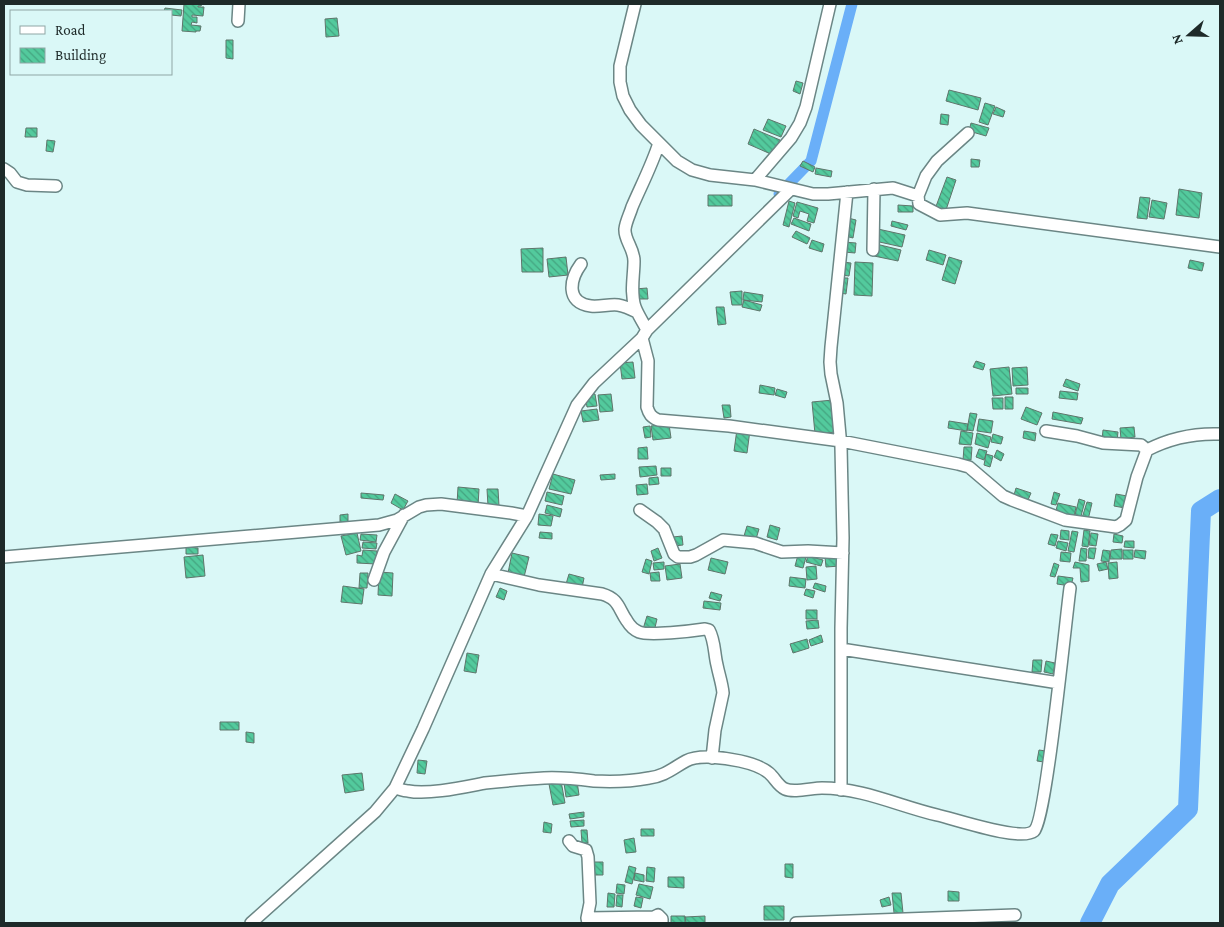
<svg xmlns="http://www.w3.org/2000/svg" width="1224" height="927" font-family="'Crimson Pro',serif">
<defs>
<pattern id="building-back-hatch" width="6" height="6" patternUnits="userSpaceOnUse" patternTransform="scale(1.25)"><rect width="6" height="6" fill="#53ca9d"/><path d="M-1 5l2 2M0 0l6 6M5-1l2 2" fill="none" stroke="#44a480"/></pattern>
</defs>
<rect width="100%" height="100%" fill="#daf8f7"/>
<g fill="none" stroke-linecap="round" stroke-linejoin="round">
<path stroke="#6aaff8" stroke-width="11" d="M 779,194 L 811,161 L 852,4"/>
<path stroke="#6aaff8" stroke-width="20" d="M 1090,923 L 1110,884 L 1188,809 L 1201,511 L 1220,499"/>
</g>
<path fill="url(#building-back-hatch)" stroke="#5f756b" d="M 184,4 L 202,4 L 201,6 L 198,6 L 198,7 L 204,7 L 203,16 L 192,15 L 192,17 L 197,17 L 197,23 L 192,22 L 191,25 L 201,26 L 200,31 L 196,31 L 196,32 L 182,31 Z
M 165,8 L 182,10 L 181,16 L 171,15 L 171,11 L 164,11 Z
M 337,18 L 339,36 L 326,37 L 325,19 Z
M 226,40 L 233,40 L 233,59 L 226,58 Z
M 796,81 L 803,83 L 800,94 L 793,91 Z
M 949,90 L 981,98 L 978,110 L 946,101 Z
M 985,103 L 995,106 L 988,125 L 979,122 Z
M 996,107 L 1005,111 L 1003,117 L 993,114 Z
M 941,114 L 949,115 L 948,125 L 940,124 Z
M 768,119 L 786,126 L 781,137 L 763,130 Z
M 971,123 L 989,128 L 986,136 L 969,131 Z
M 26,128 L 37,128 L 37,137 L 25,137 Z
M 754,129 L 780,140 L 773,155 L 748,144 Z
M 47,140 L 55,141 L 53,152 L 46,151 Z
M 971,159 L 980,160 L 979,167 L 971,167 Z
M 803,161 L 815,167 L 813,172 L 800,166 Z
M 816,168 L 832,171 L 831,177 L 815,174 Z
M 947,177 L 956,180 L 945,213 L 935,209 Z
M 1179,189 L 1202,193 L 1199,218 L 1176,215 Z
M 708,195 L 732,195 L 732,206 L 708,206 Z
M 1140,197 L 1150,198 L 1147,219 L 1137,218 Z
M 1152,200 L 1167,203 L 1164,219 L 1149,217 Z
M 789,201 L 795,203 L 789,227 L 783,225 Z
M 797,202 L 818,208 L 814,223 L 807,221 L 809,214 L 800,211 L 798,218 L 793,216 Z
M 898,205 L 913,206 L 913,212 L 898,212 Z
M 794,218 L 811,224 L 809,231 L 791,224 Z
M 848,218 L 856,220 L 853,238 L 845,236 Z
M 892,221 L 908,225 L 906,230 L 891,226 Z
M 878,229 L 905,235 L 902,247 L 875,241 Z
M 796,231 L 810,238 L 807,244 L 792,237 Z
M 812,240 L 824,244 L 822,252 L 809,248 Z
M 844,242 L 856,243 L 855,253 L 844,252 Z
M 876,244 L 901,250 L 898,261 L 874,256 Z
M 543,248 L 543,272 L 522,272 L 521,249 Z
M 929,250 L 946,255 L 943,265 L 926,260 Z
M 566,257 L 568,275 L 549,277 L 547,259 Z
M 949,257 L 962,261 L 955,284 L 942,280 Z
M 1190,260 L 1204,263 L 1202,271 L 1188,268 Z
M 843,262 L 851,263 L 849,276 L 842,275 Z
M 855,262 L 873,263 L 872,296 L 854,295 Z
M 842,278 L 848,278 L 846,294 L 840,293 Z
M 647,288 L 648,299 L 635,299 L 635,289 Z
M 742,291 L 742,305 L 732,305 L 730,292 Z
M 744,292 L 763,295 L 762,302 L 743,300 Z
M 744,300 L 762,305 L 760,311 L 742,307 Z
M 716,307 L 724,307 L 726,324 L 718,325 Z
M 976,361 L 985,364 L 983,370 L 973,367 Z
M 633,362 L 635,378 L 622,379 L 620,363 Z
M 1009,367 L 1012,394 L 993,396 L 990,369 Z
M 1027,367 L 1028,385 L 1013,386 L 1012,368 Z
M 1066,379 L 1080,384 L 1078,391 L 1063,386 Z
M 760,385 L 775,388 L 774,395 L 759,393 Z
M 1016,388 L 1028,388 L 1028,394 L 1016,394 Z
M 777,389 L 787,392 L 785,398 L 775,395 Z
M 1060,391 L 1078,393 L 1077,400 L 1059,398 Z
M 595,394 L 597,406 L 587,407 L 585,395 Z
M 611,394 L 613,411 L 600,412 L 598,395 Z
M 1005,397 L 1013,397 L 1013,409 L 1005,409 Z
M 992,398 L 1003,398 L 1003,409 L 993,409 Z
M 833,400 L 836,432 L 815,434 L 812,402 Z
M 722,405 L 730,405 L 731,417 L 724,418 Z
M 1026,407 L 1042,413 L 1037,425 L 1021,419 Z
M 597,409 L 599,420 L 583,422 L 581,411 Z
M 1053,412 L 1083,418 L 1081,424 L 1052,419 Z
M 970,413 L 977,414 L 973,431 L 967,430 Z
M 979,419 L 993,421 L 991,433 L 977,431 Z
M 949,421 L 968,424 L 967,431 L 948,428 Z
M 669,424 L 671,438 L 653,440 L 651,426 Z
M 650,426 L 651,437 L 645,438 L 643,427 Z
M 1134,427 L 1135,437 L 1121,439 L 1120,428 Z
M 737,429 L 750,430 L 747,453 L 734,451 Z
M 1103,430 L 1118,432 L 1117,441 L 1102,440 Z
M 961,431 L 973,433 L 971,445 L 959,444 Z
M 1024,431 L 1036,433 L 1035,441 L 1023,438 Z
M 977,433 L 991,437 L 988,448 L 975,444 Z
M 993,434 L 1003,437 L 1001,444 L 991,442 Z
M 647,447 L 648,459 L 638,459 L 638,448 Z
M 964,447 L 972,447 L 971,460 L 963,460 Z
M 979,449 L 987,451 L 984,460 L 976,457 Z
M 997,450 L 1004,454 L 1001,461 L 994,457 Z
M 986,454 L 993,456 L 990,467 L 984,465 Z
M 656,466 L 657,475 L 640,477 L 639,467 Z
M 661,468 L 671,468 L 671,476 L 661,476 Z
M 553,474 L 575,480 L 571,494 L 549,489 Z
M 615,474 L 615,479 L 601,480 L 600,475 Z
M 658,477 L 659,484 L 649,485 L 649,478 Z
M 647,484 L 648,494 L 637,495 L 636,485 Z
M 458,487 L 479,489 L 478,506 L 457,504 Z
M 1016,488 L 1031,493 L 1028,500 L 1014,495 Z
M 487,489 L 498,489 L 499,506 L 488,506 Z
M 547,492 L 564,496 L 562,505 L 545,501 Z
M 1054,492 L 1060,494 L 1056,505 L 1051,504 Z
M 361,493 L 384,495 L 383,500 L 361,498 Z
M 395,494 L 408,501 L 403,510 L 391,503 Z
M 1116,494 L 1127,496 L 1125,508 L 1114,506 Z
M 1079,499 L 1085,501 L 1080,520 L 1074,519 Z
M 1087,502 L 1092,503 L 1088,520 L 1082,518 Z
M 1058,503 L 1076,507 L 1074,517 L 1055,514 Z
M 547,505 L 562,509 L 560,517 L 545,513 Z
M 348,514 L 348,525 L 340,525 L 340,515 Z
M 539,514 L 553,516 L 551,526 L 538,525 Z
M 770,525 L 780,528 L 777,540 L 767,537 Z
M 747,526 L 759,529 L 756,539 L 744,536 Z
M 1061,530 L 1069,531 L 1069,540 L 1060,539 Z
M 1084,530 L 1090,531 L 1088,547 L 1082,546 Z
M 1072,531 L 1078,532 L 1074,552 L 1068,551 Z
M 540,532 L 552,533 L 552,539 L 539,538 Z
M 357,533 L 361,551 L 346,555 L 341,536 Z
M 1091,533 L 1098,534 L 1096,546 L 1089,545 Z
M 361,534 L 377,535 L 376,542 L 360,540 Z
M 1051,534 L 1058,535 L 1055,546 L 1048,544 Z
M 1114,534 L 1123,536 L 1122,543 L 1113,542 Z
M 682,536 L 683,545 L 674,546 L 673,537 Z
M 1058,541 L 1068,543 L 1066,551 L 1056,548 Z
M 1125,541 L 1134,541 L 1134,548 L 1124,547 Z
M 363,542 L 377,543 L 376,549 L 362,548 Z
M 186,547 L 198,548 L 198,554 L 186,554 Z
M 658,548 L 662,558 L 654,561 L 651,551 Z
M 1081,548 L 1087,549 L 1086,561 L 1079,561 Z
M 1089,548 L 1096,548 L 1094,559 L 1088,558 Z
M 1122,549 L 1122,559 L 1110,559 L 1111,550 Z
M 363,550 L 377,551 L 376,564 L 357,563 L 357,555 L 362,556 Z
M 1103,550 L 1110,551 L 1109,562 L 1101,561 Z
M 1123,550 L 1133,550 L 1133,559 L 1123,559 Z
M 1135,550 L 1146,551 L 1145,559 L 1134,557 Z
M 1061,552 L 1071,553 L 1070,562 L 1060,561 Z
M 512,553 L 529,557 L 524,577 L 508,573 Z
M 203,555 L 205,576 L 186,578 L 184,557 Z
M 798,555 L 806,557 L 803,568 L 795,566 Z
M 808,556 L 823,560 L 821,566 L 806,562 Z
M 839,556 L 840,566 L 826,567 L 825,557 Z
M 711,558 L 728,562 L 725,574 L 708,570 Z
M 646,559 L 652,561 L 649,574 L 642,572 Z
M 664,562 L 664,569 L 654,570 L 653,563 Z
M 1075,562 L 1089,565 L 1089,581 L 1081,582 L 1080,568 L 1073,568 Z
M 1106,562 L 1108,569 L 1099,571 L 1097,564 Z
M 1117,562 L 1118,578 L 1109,579 L 1108,563 Z
M 1054,563 L 1059,565 L 1055,577 L 1050,576 Z
M 680,564 L 682,578 L 667,580 L 665,566 Z
M 816,566 L 817,579 L 807,580 L 806,567 Z
M 379,572 L 393,573 L 392,596 L 378,595 Z
M 659,572 L 660,581 L 651,581 L 650,573 Z
M 360,573 L 368,573 L 367,588 L 359,588 Z
M 569,574 L 584,578 L 582,588 L 566,584 Z
M 1058,576 L 1073,578 L 1071,586 L 1057,584 Z
M 790,577 L 806,579 L 805,588 L 789,586 Z
M 815,583 L 826,586 L 825,592 L 813,588 Z
M 343,586 L 364,589 L 362,604 L 341,602 Z
M 500,588 L 507,591 L 504,600 L 496,597 Z
M 806,589 L 815,591 L 813,598 L 804,595 Z
M 711,592 L 722,595 L 720,601 L 709,598 Z
M 704,601 L 721,603 L 720,610 L 703,608 Z
M 806,610 L 817,610 L 817,619 L 806,619 Z
M 647,616 L 657,619 L 654,632 L 643,629 Z
M 818,620 L 819,628 L 807,629 L 806,621 Z
M 821,635 L 823,642 L 811,646 L 809,640 Z
M 807,639 L 809,648 L 793,653 L 790,644 Z
M 467,653 L 479,655 L 476,673 L 464,671 Z
M 1033,660 L 1042,660 L 1041,672 L 1032,672 Z
M 1046,661 L 1055,663 L 1053,674 L 1044,672 Z
M 220,722 L 239,722 L 239,730 L 220,730 Z
M 246,732 L 254,733 L 254,743 L 246,742 Z
M 1039,750 L 1046,751 L 1044,762 L 1037,761 Z
M 418,760 L 427,761 L 425,774 L 417,773 Z
M 362,773 L 364,790 L 345,793 L 342,775 Z
M 561,781 L 565,803 L 553,805 L 549,784 Z
M 577,781 L 579,795 L 566,797 L 564,783 Z
M 584,812 L 584,817 L 570,819 L 569,814 Z
M 584,820 L 584,826 L 571,827 L 570,821 Z
M 544,822 L 552,824 L 551,833 L 543,832 Z
M 641,829 L 654,829 L 654,836 L 641,836 Z
M 581,830 L 587,830 L 588,843 L 582,843 Z
M 634,838 L 636,852 L 626,853 L 624,840 Z
M 591,862 L 603,862 L 603,875 L 591,875 Z
M 785,864 L 793,864 L 793,878 L 785,877 Z
M 629,866 L 636,868 L 632,884 L 625,882 Z
M 647,867 L 655,868 L 654,882 L 646,881 Z
M 635,873 L 644,875 L 644,882 L 634,880 Z
M 668,877 L 684,877 L 684,888 L 668,887 Z
M 617,884 L 625,885 L 624,894 L 616,893 Z
M 639,884 L 653,887 L 650,899 L 636,895 Z
M 948,891 L 959,892 L 959,901 L 948,901 Z
M 608,893 L 615,894 L 614,907 L 607,907 Z
M 892,893 L 901,893 L 903,913 L 894,913 Z
M 617,895 L 623,895 L 622,907 L 616,906 Z
M 636,897 L 643,898 L 641,908 L 634,906 Z
M 889,897 L 891,905 L 882,907 L 880,900 Z
M 764,906 L 784,906 L 784,920 L 764,920 Z
M 671,916 L 685,916 L 685,923 L 671,923 Z
M 705,916 L 705,923 L 686,923 L 685,917 Z"/>
<g fill="none" stroke-linecap="round" stroke-linejoin="round">
<defs>
<path id="minor" d="M 635,4 L 620,66 L 620,82 L 623,96 L 630,110 L 641,125 L 677,161 L 692,170 L 710,175 L 755,180 L 813,194 L 828,194 L 893,188 L 918,196 L 919,204 L 940,215 L 967,213 L 1220,247
M 238,21 L 239,4
M 4,169 L 10,173 L 17,182 L 27,185 L 56,186
M 755,180 L 791,138 L 800,123 L 806,107 L 830,4
M 918,196 L 926,176 L 937,161 L 968,133
M 873,250 L 874,189
M 581,264 C 570,279 565,303 591,306 C 600,307 609,304 618,305 C 625,306 631,309 637,312
M 647,330 C 643,322 638,315 635,307 C 630,292 634,276 634,261 C 634,248 624,240 625,229 C 626,221 630,214 632,207 C 641,186 652,165 659,143
M 642,338 L 648,361 L 647,407 C 649,414 651,417 658,420 L 729,426 L 841,441 L 958,464 L 969,467 L 1003,496 L 1012,500 L 1065,520 L 1109,526 L 1116,527 L 1120,525 L 1126,520 L 1137,477 L 1147,450
M 1046,431 L 1077,436 L 1103,443 L 1141,445 L 1147,450 C 1170,438 1194,433 1220,434
M 640,510 L 657,522 L 664,529 L 674,554 L 678,557 L 690,557 L 696,555 L 723,540 L 755,543 L 782,552 L 808,551 L 843,553
M 4,557 L 379,525 L 397,520 L 419,507 L 426,505 L 441,504 L 511,513 L 527,516
M 491,574 L 539,585 L 602,594 C 619,599 618,608 627,621 C 630,626 634,630 639,632 C 649,636 692,631 705,629 L 709,630 C 715,641 714,653 717,665 C 719,675 722,683 723,693 L 715,730 L 712,758
M 374,580 L 384,552 L 404,515
M 841,649 L 1059,683
M 395,788 C 399,789 404,791 408,791 C 429,795 464,787 485,783 C 505,781 525,779 544,778 C 561,777 578,779 594,781 C 611,782 633,781 649,778 C 665,776 673,768 686,761 C 699,754 726,758 740,761 C 749,763 762,767 769,773 C 775,778 778,786 785,789 C 794,793 812,788 822,788 C 862,788 899,806 937,815 C 955,819 1021,842 1034,831 C 1046,821 1066,617 1070,588
M 841,790 L 841,628 L 843,538 L 841,447 L 837,403 L 831,374 L 830,362 L 831,347 L 847,192
M 569,841 L 573,846 L 586,850 L 588,857 L 590,903 L 587,918 L 588,923
M 587,918 L 654,917 L 658,915 L 662,919 L 662,923
M 251,923 L 375,812 L 395,788 L 423,729 L 491,574 L 527,516 L 577,405 L 594,383 L 642,338 L 647,330 L 791,189
M 796,923 L 1015,915"/>
</defs>
<use href="#minor" stroke="#6b8685" stroke-width="14"/>
<use href="#minor" stroke="#fff" stroke-width="11"/>
</g>
<rect width="1224" height="927" fill="none" stroke="#1e2a29" stroke-width="10"/>
<rect x="10" y="10" width="162" height="65" fill="#daf8f7" stroke="#8fa6a5"/>
<rect x="20" y="26" width="25" height="8" fill="#ffffff" stroke="#8fa6a5"/>
<text x="55" y="35" font-size="15" fill="#1e2a29">Road</text>
<rect x="20" y="48" width="25" height="15" fill="url(#building-back-hatch)" stroke="#8fa6a5"/>
<text x="55" y="60" font-size="15" fill="#1e2a29">Building</text>
<g transform="translate(1189 35) rotate(250)" stroke="#daf8f7" stroke-width="4" paint-order="stroke">
<path d="M0-4L9 19L0 12L-9 19Z" fill="#1e2a29"/>
<text y="-8" font-size="14" font-weight="bold" text-anchor="middle" fill="#1e2a29">N</text>
</g>
</svg>
